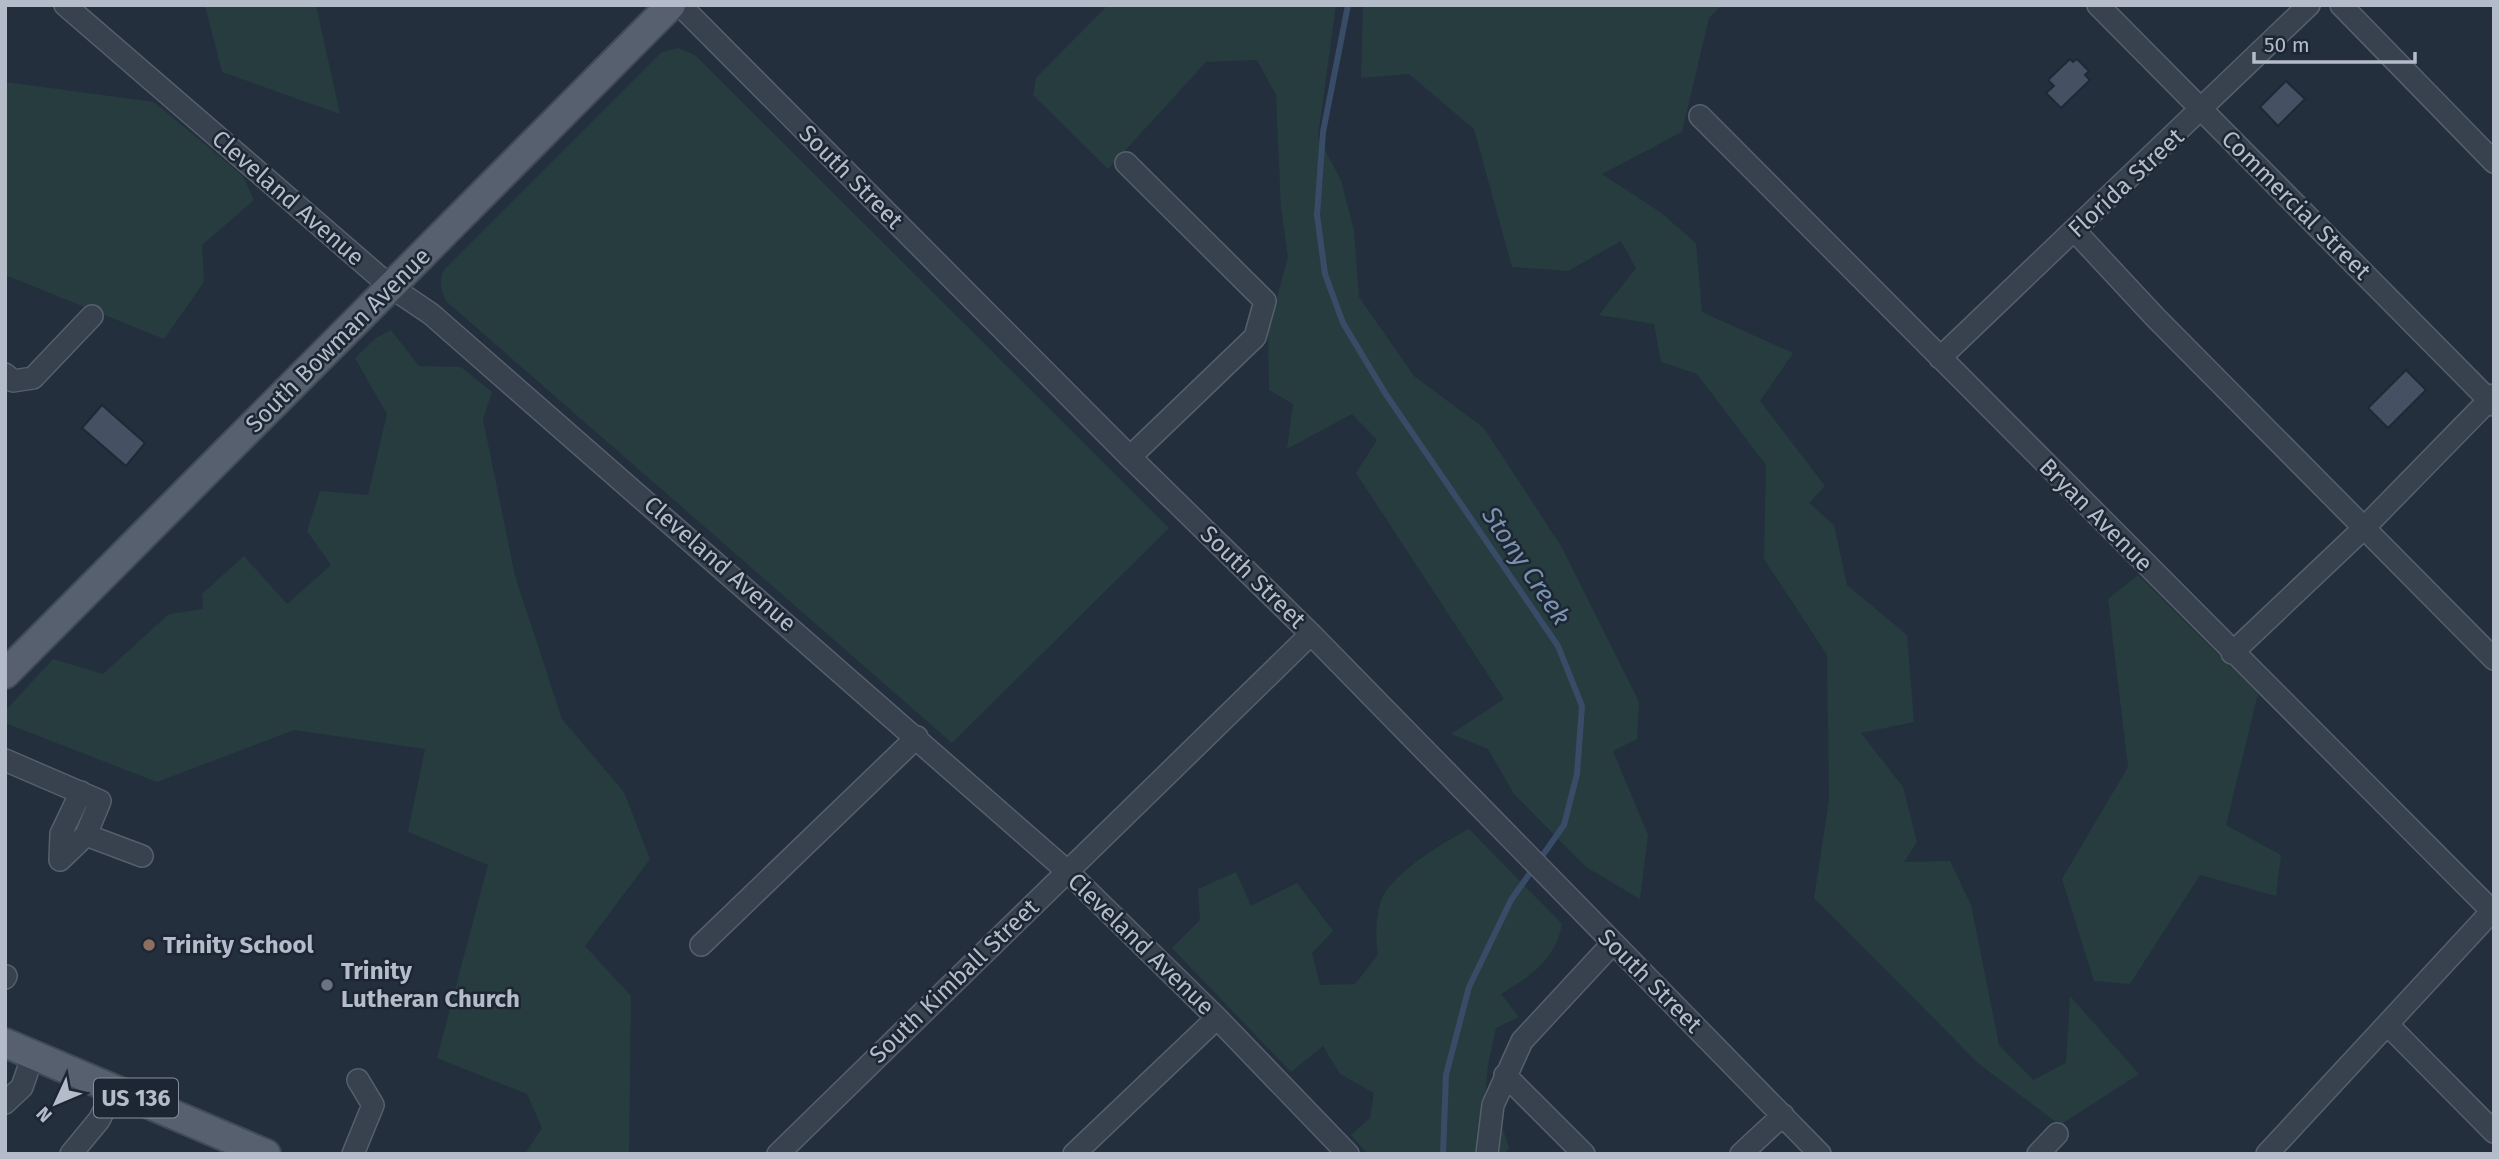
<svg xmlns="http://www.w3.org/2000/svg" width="2499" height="1159" font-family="'Fira Sans',sans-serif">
<rect width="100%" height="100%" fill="#242f3e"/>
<path fill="#263c3f" d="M 205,5 L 316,5 L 340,114 L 222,72 Z
M 1108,5 L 1336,5 L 1318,137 L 1341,180 L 1354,231 L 1359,297 L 1414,376 L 1484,428 L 1561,546 L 1639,702 L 1637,739 L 1613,751 L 1648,835 L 1640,899 L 1586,867 L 1514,794 L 1488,749 L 1451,734 L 1504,699 L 1356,473 L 1377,440 L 1352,414 L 1287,449 L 1293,404 L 1269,390 L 1268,331 L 1288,257 L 1281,209 L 1276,95 L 1257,60 L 1206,62 L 1108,169 L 1033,95 L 1036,78 Z
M 1363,5 L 1722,5 L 1709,18 L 1682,132 L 1602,174 L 1660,212 L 1696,243 L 1702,312 L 1793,353 L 1760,401 L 1825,486 L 1809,503 L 1834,525 L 1847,585 L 1907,635 L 1914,722 L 1861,733 L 1903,787 L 1917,842 L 1904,862 L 1950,861 L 1971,905 L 1999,1045 L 2033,1080 L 2066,1063 L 2070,996 L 2139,1074 L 2060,1125 L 1979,1064 L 1814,898 L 1829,800 L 1827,655 L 1764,559 L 1766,465 L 1697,374 L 1661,362 L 1654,324 L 1599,315 L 1636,268 L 1621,241 L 1568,271 L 1512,267 L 1474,129 L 1409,74 L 1361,78 Z
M 678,48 L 695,55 L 1169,528 L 952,743 L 446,301 C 441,290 439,282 443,271 L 662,52 Z
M 5,82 L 154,102 L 243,176 L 254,200 L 202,245 L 204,282 L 164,339 L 5,275 Z
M 391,330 L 419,366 L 461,367 L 492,392 L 483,419 L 515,576 L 562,719 L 624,792 L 650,859 L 585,946 L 631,996 L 629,1154 L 525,1154 L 542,1128 L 527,1094 L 437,1058 L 488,865 L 408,832 L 425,749 L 294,730 L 157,782 L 5,723 L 5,711 L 53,659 L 103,674 L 169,614 L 203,609 L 202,594 L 244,556 L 287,604 L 331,565 L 307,531 L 320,491 L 368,495 L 387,414 L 355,358 L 376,338 Z
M 2138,575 L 2258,694 L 2226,825 L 2281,855 L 2276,896 L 2200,875 L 2130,984 L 2094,981 L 2062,879 L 2128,767 L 2108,599 Z
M 1469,829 L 1562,924 C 1556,959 1530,977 1501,994 L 1519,1017 L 1496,1028 L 1488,1065 L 1483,1122 L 1502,1126 L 1509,1148 L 1504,1154 L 1368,1154 L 1351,1135 L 1370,1118 L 1374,1093 L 1340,1074 L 1323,1046 L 1291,1072 L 1172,948 L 1200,920 L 1198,889 L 1236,872 L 1251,906 L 1297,883 L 1333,931 L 1312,953 L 1320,985 L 1355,984 L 1378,955 C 1375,936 1375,907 1386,891 C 1403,867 1444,842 1469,829 Z"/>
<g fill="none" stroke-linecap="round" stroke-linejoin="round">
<path stroke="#394c67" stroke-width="6" d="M 1348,5 L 1323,132 L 1317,215 L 1325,274 L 1343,323 L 1385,393 L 1558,646 L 1582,706 L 1577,774 L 1564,825 L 1511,900 L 1469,987 L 1446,1075 L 1443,1154"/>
</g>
<path fill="#455162" stroke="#1f2835" stroke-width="2" d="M 2070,59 L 2073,62 L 2077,59 L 2089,71 L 2085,75 L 2090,80 L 2061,108 L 2046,93 L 2054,86 L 2048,80 Z
M 2286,81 L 2305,99 L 2278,126 L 2260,107 Z
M 2406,370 L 2426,390 L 2388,428 L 2368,408 Z
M 102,405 L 145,443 L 126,466 L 82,428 Z"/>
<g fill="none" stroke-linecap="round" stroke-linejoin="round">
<defs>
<path id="minor" d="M 65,5 L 391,287 L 431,314 L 1067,871 L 1217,1018 L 1348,1154
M 680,5 L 1130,457 L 1311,634 L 1820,1154
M 2098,5 L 2494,405
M 2341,5 L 2494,162
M 1700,116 L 2494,913
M 1126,163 L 1265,301 L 1255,337 L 1130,457
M 2075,231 L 2155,317 L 2494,659
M 1940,358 L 2309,5
M 5,374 L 13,381 L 33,378 L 92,316
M 2232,653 L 2365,527 L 2494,395
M 5,760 L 100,801 L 86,835 L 60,860
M 86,835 L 142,856
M 60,860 L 61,834 L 81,792
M 701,945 L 917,737
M 5,978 L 6,976
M 2388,1025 L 2494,1132
M 1505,1075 L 1584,1154
M 5,1103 L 22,1087 L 33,1055
M 71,1154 L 99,1120 L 115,1089
M 353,1154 L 373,1105 L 358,1080
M 778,1154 L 1311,634
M 1074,1154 L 1217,1018
M 1487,1154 L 1493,1105 L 1522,1041 L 1613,943
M 1741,1154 L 1783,1115
M 2038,1154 L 2057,1134
M 2267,1154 L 2494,909"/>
<path id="major" d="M 5,674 L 671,5
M 5,1043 L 266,1154"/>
</defs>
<use href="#minor" stroke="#565f6c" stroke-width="24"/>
<use href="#major" stroke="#414a57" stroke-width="32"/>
<use href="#minor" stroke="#38414e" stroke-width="21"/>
<use href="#major" stroke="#56606e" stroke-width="28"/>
</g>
<circle fill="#8d6e63" stroke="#1d2633" stroke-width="2.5" cx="149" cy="945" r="7"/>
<circle fill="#6b7280" stroke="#1d2633" stroke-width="2.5" cx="327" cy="985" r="7"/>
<g text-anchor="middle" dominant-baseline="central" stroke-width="5" stroke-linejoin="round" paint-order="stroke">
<rect fill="#1d2633" stroke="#878f9c" stroke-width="2" x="94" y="1078.5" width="84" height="39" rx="5"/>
<g font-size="23" font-weight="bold" fill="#b4bcc9">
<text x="136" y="1098">US 136</text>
</g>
<g font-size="24" fill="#b4bcc9" stroke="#1d2633">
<text transform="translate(851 177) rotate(45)">South Street</text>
<text transform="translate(2126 183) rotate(-43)">Florida Street</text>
<text transform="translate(288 198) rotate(41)">Cleveland Avenue</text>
<text transform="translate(2296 205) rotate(45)">Commercial Street</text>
<text transform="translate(338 340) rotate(-45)">South Bowman Avenue</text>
<text transform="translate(2096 515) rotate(45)">Bryan Avenue</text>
<text transform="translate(720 564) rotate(41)">Cleveland Avenue</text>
<text transform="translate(1253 577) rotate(44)">South Street</text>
<text transform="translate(1141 944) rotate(44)">Cleveland Avenue</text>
<text transform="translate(954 981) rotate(-44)">South Kimball Street</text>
<text transform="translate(1650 981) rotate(45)">South Street</text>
</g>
<g font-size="24" font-weight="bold" fill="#b4bcc9" stroke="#1d2633" text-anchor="start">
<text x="163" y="945">Trinity School</text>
<text x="341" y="971">Trinity<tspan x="341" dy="28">Lutheran Church</tspan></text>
</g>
<g font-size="26" font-style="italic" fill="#7c92b1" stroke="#1d2633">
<text transform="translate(1526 566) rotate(56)">Stony Creek</text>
</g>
</g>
<rect width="2499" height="1159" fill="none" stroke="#b4bcc9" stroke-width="14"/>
<g transform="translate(56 1103) rotate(226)" stroke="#1d2633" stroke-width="5" paint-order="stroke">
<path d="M0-5L12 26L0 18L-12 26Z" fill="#b4bcc9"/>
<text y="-10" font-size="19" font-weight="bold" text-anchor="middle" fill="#b4bcc9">N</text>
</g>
<path d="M2254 52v10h161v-10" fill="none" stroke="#b4bcc9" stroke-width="3.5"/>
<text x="2264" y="52" font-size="21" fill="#b4bcc9" stroke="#1d2633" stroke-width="5" paint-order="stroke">50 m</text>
</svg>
